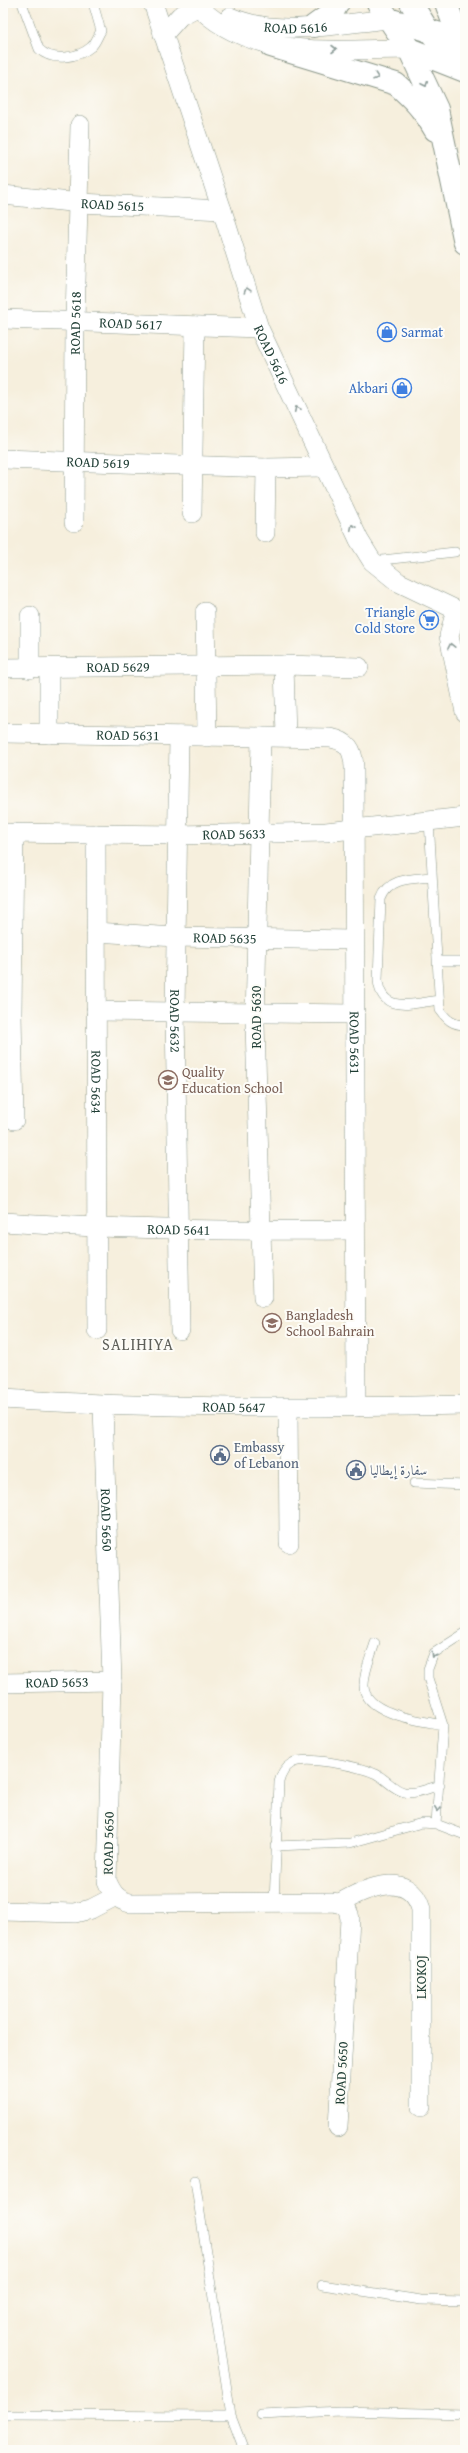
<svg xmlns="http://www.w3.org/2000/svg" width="468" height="2453" font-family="'Gentium Book Plus',Amiri,serif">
<rect width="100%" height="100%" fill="#fdfcf7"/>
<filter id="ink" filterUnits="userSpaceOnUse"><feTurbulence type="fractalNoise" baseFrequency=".025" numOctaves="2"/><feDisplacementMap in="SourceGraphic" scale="8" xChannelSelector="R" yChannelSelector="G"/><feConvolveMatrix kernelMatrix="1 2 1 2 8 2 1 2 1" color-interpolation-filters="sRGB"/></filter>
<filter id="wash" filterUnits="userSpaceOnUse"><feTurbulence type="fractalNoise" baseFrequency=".012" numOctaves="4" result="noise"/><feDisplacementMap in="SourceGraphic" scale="16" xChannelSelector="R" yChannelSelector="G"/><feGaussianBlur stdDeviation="0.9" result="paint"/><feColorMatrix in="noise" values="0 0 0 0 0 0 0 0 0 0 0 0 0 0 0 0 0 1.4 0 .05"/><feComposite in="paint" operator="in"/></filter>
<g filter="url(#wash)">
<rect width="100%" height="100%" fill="#f6efdd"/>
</g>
<g filter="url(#ink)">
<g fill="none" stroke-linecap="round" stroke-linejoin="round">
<defs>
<path id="lane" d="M 22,3 L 39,49 C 52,62 78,58 91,47 C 96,43 98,35 101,31 L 93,3
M 373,561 L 455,552
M 429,820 L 440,1010 C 447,1020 453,1025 465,1025
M 432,877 C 412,879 389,877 381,899 L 378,980 C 381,1015 414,1003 439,1000
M 437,961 L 465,961
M 414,1483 L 465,1485
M 465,1633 L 434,1653 L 428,1669 L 428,1678 L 443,1725 L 436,1824 L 465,1835
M 375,1643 C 371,1656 364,1671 364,1685 C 363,1714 422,1721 443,1725
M 275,1846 L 350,1843 L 422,1823 L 436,1824
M 274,1903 L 279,1782 C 281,1774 285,1767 292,1763 C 307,1755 361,1767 376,1774 C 386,1779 394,1790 404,1792 C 415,1795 429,1788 440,1785
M 195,2180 L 231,2416 L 244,2450
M 322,2285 L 421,2300 L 465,2301
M 3,2415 L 231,2416
M 261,2415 L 340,2411 L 465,2414"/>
<g id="street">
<path id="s1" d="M 153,3 L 222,210 L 259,328 L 359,540 L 372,561 L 398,582 L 465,614"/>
<path d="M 195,3 C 249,62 337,49 409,49"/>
<path id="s2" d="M 230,17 C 279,38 336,24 388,19"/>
<path d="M 163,35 L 180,16 L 205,3"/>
<path id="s3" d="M 3,195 L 80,203 L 222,210"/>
<path id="s4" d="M 3,319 L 259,328"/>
<path id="s5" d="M 3,459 L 266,468 L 323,467"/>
<path d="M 192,513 L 195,326"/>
<path id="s6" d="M 74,522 L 75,321 L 80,125"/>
<path d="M 265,533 L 266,468"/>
<path d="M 456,610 L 449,636 L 465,712"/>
<path d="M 205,612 L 207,737"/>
<path d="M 284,665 L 286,737"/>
<path id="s7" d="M 3,668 L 284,665 L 359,667"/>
<path d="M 30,669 L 30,616"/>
<path d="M 49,669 L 49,734"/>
<path id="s8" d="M 3,733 L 330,738 C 348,741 353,749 354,767 L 356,1407"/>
<path id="s9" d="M 179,736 L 175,1011 L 180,1330"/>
<path d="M 261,737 L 255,1024 L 263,1298"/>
<path id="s10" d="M 3,833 L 178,835 L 326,832 L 465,817"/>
<path id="s11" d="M 96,834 L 97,1330"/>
<path id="s12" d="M 96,932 L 175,937 L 353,940"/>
<path d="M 96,1011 L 354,1014"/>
<path d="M 14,1120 L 12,1014 L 14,833"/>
<path id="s13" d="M 3,1222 C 120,1230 237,1231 355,1230"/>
<path id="s14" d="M 3,1399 C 157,1409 311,1408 465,1405"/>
<path id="s15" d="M 103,1406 L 112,1681 L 107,1881 C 112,1893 117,1900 130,1903 L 331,1902 C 343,1903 348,1906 350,1919 L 338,2127"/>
<path d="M 288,1408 L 289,1543"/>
<path id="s16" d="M 3,1683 L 112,1681"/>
<path d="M 340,1903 C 365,1888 409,1869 421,1909 L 421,2107"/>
<path d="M 3,1911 L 75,1913 L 91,1909 L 116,1896"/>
</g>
<path id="secondary" d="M 388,19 L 441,34
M 409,49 L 465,71"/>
<path id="primary" d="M 378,3 L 409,49 L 437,109 L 465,243
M 411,3 L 428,30 L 465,68
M 446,3 L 465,54
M 314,26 L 332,13 L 338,3
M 271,46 L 396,84 C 412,98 425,111 435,130"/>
</defs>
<use href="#lane" stroke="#8a9688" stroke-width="10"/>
<use href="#street" stroke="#8a9688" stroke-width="20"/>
<use href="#secondary" stroke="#8a9688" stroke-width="24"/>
<use href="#primary" stroke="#8a9688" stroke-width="24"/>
<use href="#lane" stroke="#fff" stroke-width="9"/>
<use href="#street" stroke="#fff" stroke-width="19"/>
<use href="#secondary" stroke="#fff" stroke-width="22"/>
<use href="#primary" stroke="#fff" stroke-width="22"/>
</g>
<defs><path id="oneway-chevron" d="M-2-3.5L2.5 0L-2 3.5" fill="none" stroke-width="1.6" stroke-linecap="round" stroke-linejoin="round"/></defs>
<g stroke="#8f9e9a">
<use href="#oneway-chevron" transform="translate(334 49)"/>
<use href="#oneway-chevron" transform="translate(376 77) rotate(19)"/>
<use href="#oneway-chevron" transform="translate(425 84) rotate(65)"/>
<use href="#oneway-chevron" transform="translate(247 290) rotate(-107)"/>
<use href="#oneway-chevron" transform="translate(297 409) rotate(-115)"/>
<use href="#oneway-chevron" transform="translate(353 527) rotate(-116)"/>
<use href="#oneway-chevron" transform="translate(451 646) rotate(-102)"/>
<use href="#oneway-chevron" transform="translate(434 1655) rotate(123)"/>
<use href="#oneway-chevron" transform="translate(438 1809) rotate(95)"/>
</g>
</g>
<defs>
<symbol id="shop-ring" viewBox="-11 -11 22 22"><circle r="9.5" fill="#fdfcf7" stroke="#3f7fe0" stroke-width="1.5"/><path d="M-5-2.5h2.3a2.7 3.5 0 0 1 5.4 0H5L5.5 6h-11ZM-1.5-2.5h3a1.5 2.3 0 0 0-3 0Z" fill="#3f7fe0"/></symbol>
<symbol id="supermarket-ring" viewBox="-11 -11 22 22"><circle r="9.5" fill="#fdfcf7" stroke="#3f7fe0" stroke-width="1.5"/><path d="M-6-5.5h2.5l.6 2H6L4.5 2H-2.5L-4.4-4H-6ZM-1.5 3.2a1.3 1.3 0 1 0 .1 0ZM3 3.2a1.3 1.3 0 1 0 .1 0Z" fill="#3f7fe0"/></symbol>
<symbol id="school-ring" viewBox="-11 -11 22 22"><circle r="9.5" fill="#fdfcf7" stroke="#8d6e63" stroke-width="1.5"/><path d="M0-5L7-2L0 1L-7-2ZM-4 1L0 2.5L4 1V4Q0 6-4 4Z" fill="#8d6e63"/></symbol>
<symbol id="civic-ring" viewBox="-11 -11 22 22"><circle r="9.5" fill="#fdfcf7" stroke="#5c6f8a" stroke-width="1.5"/><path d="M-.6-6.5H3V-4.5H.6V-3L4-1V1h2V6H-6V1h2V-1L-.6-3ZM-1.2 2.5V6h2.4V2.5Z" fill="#5c6f8a"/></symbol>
</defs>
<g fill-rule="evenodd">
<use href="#shop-ring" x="376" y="321" width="22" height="22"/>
<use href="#shop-ring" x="391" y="377" width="22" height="22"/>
<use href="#supermarket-ring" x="418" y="609" width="22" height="22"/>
<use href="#school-ring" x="157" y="1069" width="22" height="22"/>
<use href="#school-ring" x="261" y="1312" width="22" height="22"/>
<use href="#civic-ring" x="209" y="1444" width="22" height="22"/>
<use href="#civic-ring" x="345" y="1459" width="22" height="22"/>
</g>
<g text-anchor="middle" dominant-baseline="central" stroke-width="4" stroke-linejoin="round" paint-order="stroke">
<g font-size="14" fill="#1f3d34" stroke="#fdfcf7">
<text stroke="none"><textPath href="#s2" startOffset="67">ROAD 5616</textPath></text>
<text stroke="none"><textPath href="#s3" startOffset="110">ROAD 5615</textPath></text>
<text stroke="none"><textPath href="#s6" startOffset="199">ROAD 5618</textPath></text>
<text stroke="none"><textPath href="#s4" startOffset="128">ROAD 5617</textPath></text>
<text stroke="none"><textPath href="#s1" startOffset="371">ROAD 5616</textPath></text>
<text stroke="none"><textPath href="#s5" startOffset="95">ROAD 5619</textPath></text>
<text stroke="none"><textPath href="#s7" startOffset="115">ROAD 5629</textPath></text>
<text stroke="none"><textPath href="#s8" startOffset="125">ROAD 5631</textPath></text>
<text stroke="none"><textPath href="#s10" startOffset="231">ROAD 5633</textPath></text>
<text stroke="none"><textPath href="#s12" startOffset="129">ROAD 5635</textPath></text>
<text transform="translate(256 1017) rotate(-90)">ROAD 5630</text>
<text stroke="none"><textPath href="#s9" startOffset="285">ROAD 5632</textPath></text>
<text stroke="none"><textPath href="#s8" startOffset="645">ROAD 5631</textPath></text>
<text stroke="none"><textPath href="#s11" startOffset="248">ROAD 5634</textPath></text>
<text stroke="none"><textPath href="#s13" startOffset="176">ROAD 5641</textPath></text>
<text stroke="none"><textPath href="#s14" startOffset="231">ROAD 5647</textPath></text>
<text stroke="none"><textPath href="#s15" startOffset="114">ROAD 5650</textPath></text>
<text stroke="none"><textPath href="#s16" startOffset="54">ROAD 5653</textPath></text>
<text transform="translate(108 1843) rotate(-89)">ROAD 5650</text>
<text transform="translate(421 1977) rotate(-90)">LKOKOJ</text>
<text transform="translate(341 2073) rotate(-87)">ROAD 5650</text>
</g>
<g font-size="14" fill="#366cbe" stroke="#fdfcf7" text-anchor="end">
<text x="401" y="332" text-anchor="start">Sarmat</text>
<text x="388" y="388">Akbari</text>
<text x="415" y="612">Triangle<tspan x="415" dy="16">Cold Store</tspan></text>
</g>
<g font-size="14" fill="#785e54" stroke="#fdfcf7" text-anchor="start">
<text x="182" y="1072">Quality<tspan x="182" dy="16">Education School</tspan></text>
<text x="286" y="1315">Bangladesh<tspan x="286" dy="16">School Bahrain</tspan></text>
</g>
<g font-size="14" fill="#4e5e75" stroke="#fdfcf7" text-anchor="start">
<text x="234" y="1447">Embassy<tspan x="234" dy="16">of Lebanon</tspan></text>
<text x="370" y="1470">سفارة إيطاليا</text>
</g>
<g font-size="16" letter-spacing="1" fill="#5f605a" stroke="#fdfcf7">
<text x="138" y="1344">SALIHIYA</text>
</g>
</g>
<rect width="468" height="2453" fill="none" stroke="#fdfcf7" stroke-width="16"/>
</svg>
